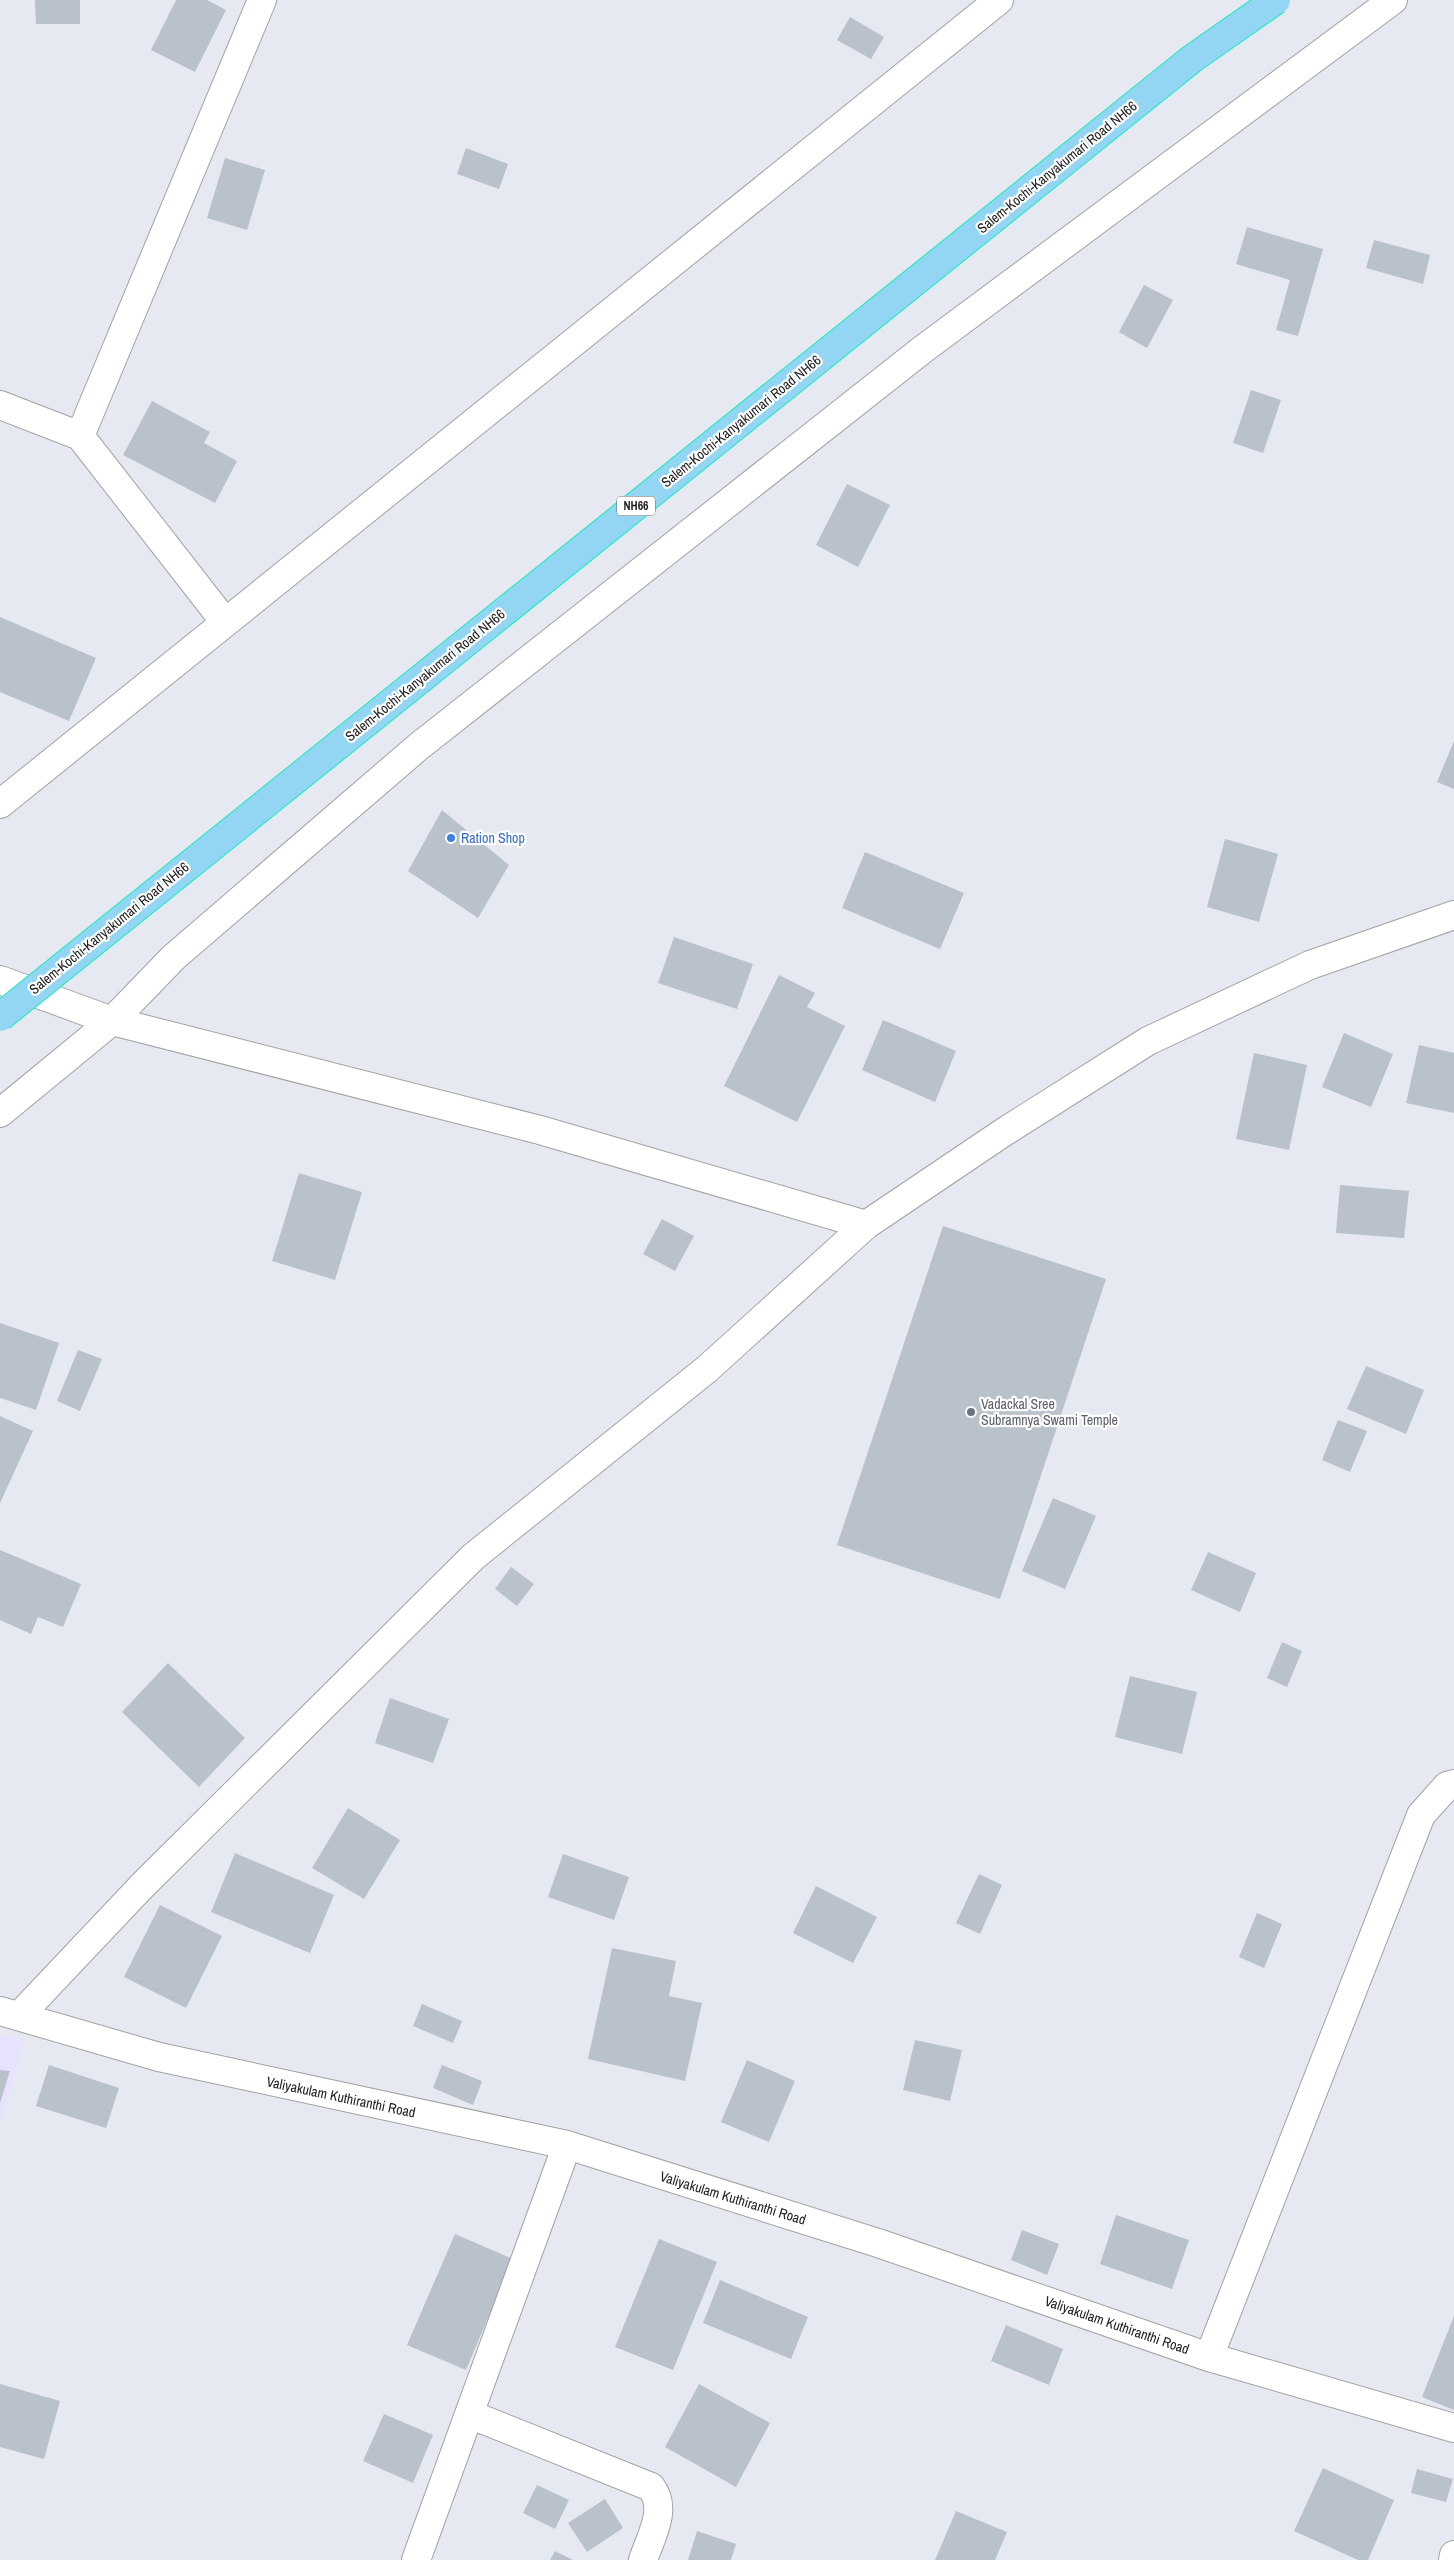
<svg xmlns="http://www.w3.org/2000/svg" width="1454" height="2560" font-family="'Archivo Narrow',sans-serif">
<rect width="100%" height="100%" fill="#e7e9f2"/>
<path fill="#e6e2ff" d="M 0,2035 L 24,2040 L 0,2123 Z"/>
<path fill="#b9c1ca" d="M 35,0 L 80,0 L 80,24 L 36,24 Z
M 176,0 L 207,0 L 226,10 L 195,72 L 151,50 Z
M 850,17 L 884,37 L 871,59 L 837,40 Z
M 466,148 L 508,164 L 499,189 L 457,174 Z
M 225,158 L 265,170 L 247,230 L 207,218 Z
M 1247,227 L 1323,249 L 1298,336 L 1276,330 L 1290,280 L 1236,264 Z
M 1374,240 L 1430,255 L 1423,284 L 1366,268 Z
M 1144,285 L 1173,300 L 1147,348 L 1119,332 Z
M 1251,390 L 1281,400 L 1263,453 L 1233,443 Z
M 152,401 L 210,432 L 204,443 L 237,461 L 215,503 L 123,455 Z
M 847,484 L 890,505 L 858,567 L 816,545 Z
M 0,617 L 96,658 L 69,721 L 0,692 Z
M 1454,741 L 1454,789 L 1437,782 Z
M 442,810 L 509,865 L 478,918 L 408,871 Z
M 1225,839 L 1278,854 L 1259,922 L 1207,907 Z
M 865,852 L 964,893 L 940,949 L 842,908 Z
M 674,937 L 753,964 L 737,1009 L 658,983 Z
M 779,975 L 815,993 L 807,1007 L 845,1026 L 797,1122 L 724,1086 Z
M 883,1020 L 956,1051 L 935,1102 L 862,1070 Z
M 1344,1033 L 1393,1054 L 1371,1107 L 1322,1087 Z
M 1419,1045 L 1454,1053 L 1454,1113 L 1406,1103 Z
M 1254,1053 L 1307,1065 L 1289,1150 L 1236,1139 Z
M 299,1173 L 362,1192 L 335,1280 L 272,1261 Z
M 1340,1185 L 1409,1191 L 1404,1238 L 1336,1233 Z
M 662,1219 L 694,1236 L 675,1271 L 643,1254 Z
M 943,1226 L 1106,1279 L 1000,1599 L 837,1545 Z
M 0,1323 L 59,1343 L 36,1410 L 0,1398 Z
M 78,1350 L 102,1359 L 80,1411 L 57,1401 Z
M 1366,1366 L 1424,1390 L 1406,1434 L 1347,1409 Z
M 0,1416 L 33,1431 L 0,1503 Z
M 1338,1420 L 1367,1431 L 1350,1472 L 1322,1460 Z
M 1053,1498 L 1096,1516 L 1065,1589 L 1022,1571 Z
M 0,1550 L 81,1584 L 63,1627 L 38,1617 L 31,1634 L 0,1620 Z
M 1208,1552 L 1256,1573 L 1240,1612 L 1191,1590 Z
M 511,1567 L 534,1584 L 517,1606 L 495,1589 Z
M 1282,1642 L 1302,1651 L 1287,1687 L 1267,1678 Z
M 168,1663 L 245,1738 L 199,1787 L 122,1712 Z
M 1130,1676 L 1197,1692 L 1182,1754 L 1115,1737 Z
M 390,1698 L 449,1719 L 433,1763 L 375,1743 Z
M 348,1808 L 400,1840 L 364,1899 L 312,1868 Z
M 235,1853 L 334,1895 L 310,1953 L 211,1912 Z
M 563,1854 L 629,1877 L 614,1920 L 548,1897 Z
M 979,1874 L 1002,1885 L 980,1934 L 956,1923 Z
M 816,1886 L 877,1917 L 853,1963 L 793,1933 Z
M 160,1905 L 222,1936 L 186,2008 L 124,1977 Z
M 1257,1913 L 1282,1924 L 1264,1968 L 1239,1957 Z
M 612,1948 L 676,1961 L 669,1996 L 702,2003 L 685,2081 L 588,2059 Z
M 422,2004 L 462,2021 L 453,2043 L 413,2026 Z
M 915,2040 L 962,2050 L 950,2101 L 903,2090 Z
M 747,2060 L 795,2081 L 769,2142 L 721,2122 Z
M 49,2065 L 119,2088 L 106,2128 L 36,2106 Z
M 442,2065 L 482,2081 L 473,2105 L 433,2088 Z
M 0,2070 L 10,2071 L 0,2103 Z
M 1116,2215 L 1189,2240 L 1172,2289 L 1100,2264 Z
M 1022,2230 L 1059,2244 L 1047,2275 L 1011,2260 Z
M 455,2234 L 513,2259 L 466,2370 L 407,2345 Z
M 659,2239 L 717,2262 L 673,2370 L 615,2347 Z
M 720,2280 L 808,2317 L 791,2359 L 703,2323 Z
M 1454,2316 L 1454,2410 L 1422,2397 Z
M 1006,2325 L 1063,2349 L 1049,2385 L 991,2361 Z
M 0,2384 L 60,2401 L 44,2459 L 0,2447 Z
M 699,2384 L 770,2423 L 736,2487 L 665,2447 Z
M 384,2414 L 433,2435 L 413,2483 L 363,2461 Z
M 1323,2468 L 1394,2500 L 1368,2560 L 1358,2560 L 1294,2531 Z
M 1417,2469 L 1453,2479 L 1446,2502 L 1411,2493 Z
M 537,2485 L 569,2500 L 555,2529 L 523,2513 Z
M 605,2499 L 623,2528 L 587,2552 L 568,2523 Z
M 956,2511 L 1007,2532 L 995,2560 L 935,2560 Z
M 697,2531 L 736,2544 L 731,2560 L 688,2560 Z
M 555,2551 L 573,2560 L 550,2560 Z"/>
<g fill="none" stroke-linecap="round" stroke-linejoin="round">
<defs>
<path id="minor" d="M 0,405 L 80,436 L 262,0
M 80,436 L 225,622
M 1209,2357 L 1421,1815 L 1447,1786 L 1454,1784
M 469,2414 L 651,2487 C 668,2509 651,2536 643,2560
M 416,2560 L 567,2145
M 1453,2560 L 1454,2555"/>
<path id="tertiary" d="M 0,804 L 999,0
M 0,980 L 112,1021 L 540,1130 L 866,1225
M 0,1113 L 112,1021 L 174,957 L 418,747 L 922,350 L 1393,0
M 0,2011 L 159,2057 L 567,2145 L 878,2243 L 1209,2357 L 1454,2428
M 19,2016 L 141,1887 L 473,1557 L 707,1369 L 866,1225 L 1004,1132 L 1148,1041 L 1310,965 L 1454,915"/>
</defs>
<use href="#minor" stroke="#a2a2a2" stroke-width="30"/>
<use href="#tertiary" stroke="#a2a2a2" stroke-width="30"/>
<use href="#minor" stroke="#fff" stroke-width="28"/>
<use href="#tertiary" stroke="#fff" stroke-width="28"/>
<defs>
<path id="trunk-bridge" d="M 0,1017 L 1193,58 L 1276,0"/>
</defs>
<use href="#trunk-bridge" stroke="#18ecbb" stroke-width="30" stroke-linecap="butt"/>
<use href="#trunk-bridge" stroke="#93d6f4" stroke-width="28"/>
</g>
<circle fill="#3f7fe0" stroke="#fff" stroke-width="2" cx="451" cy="838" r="5"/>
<circle fill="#6b7280" stroke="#fff" stroke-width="2" cx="971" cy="1412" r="5"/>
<g text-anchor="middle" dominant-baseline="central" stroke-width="4.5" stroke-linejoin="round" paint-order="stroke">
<rect fill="#fff" stroke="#646464" stroke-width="1" x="617" y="496.5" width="38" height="19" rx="4"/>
<g font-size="12" font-weight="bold" fill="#212121">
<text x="636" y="506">NH66</text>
</g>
<g font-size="14" fill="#212121" stroke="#fff">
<text transform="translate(1057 167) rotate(-39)">Salem-Kochi-Kanyakumari Road NH66</text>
<text transform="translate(741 421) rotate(-39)">Salem-Kochi-Kanyakumari Road NH66</text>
<text transform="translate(425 675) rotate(-39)">Salem-Kochi-Kanyakumari Road NH66</text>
<text transform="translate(109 928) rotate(-39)">Salem-Kochi-Kanyakumari Road NH66</text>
<text transform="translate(341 2097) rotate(12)">Valiyakulam Kuthiranthi Road</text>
<text transform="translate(733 2198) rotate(17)">Valiyakulam Kuthiranthi Road</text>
<text transform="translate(1117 2325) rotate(19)">Valiyakulam Kuthiranthi Road</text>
</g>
<g font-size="14" fill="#366cbe" stroke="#fff" text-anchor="start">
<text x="461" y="838">Ration Shop</text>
</g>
<g font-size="14" fill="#5b616d" stroke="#fff" text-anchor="start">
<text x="981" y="1404">Vadackal Sree<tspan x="981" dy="16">Subramnya Swami Temple</tspan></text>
</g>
</g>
</svg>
